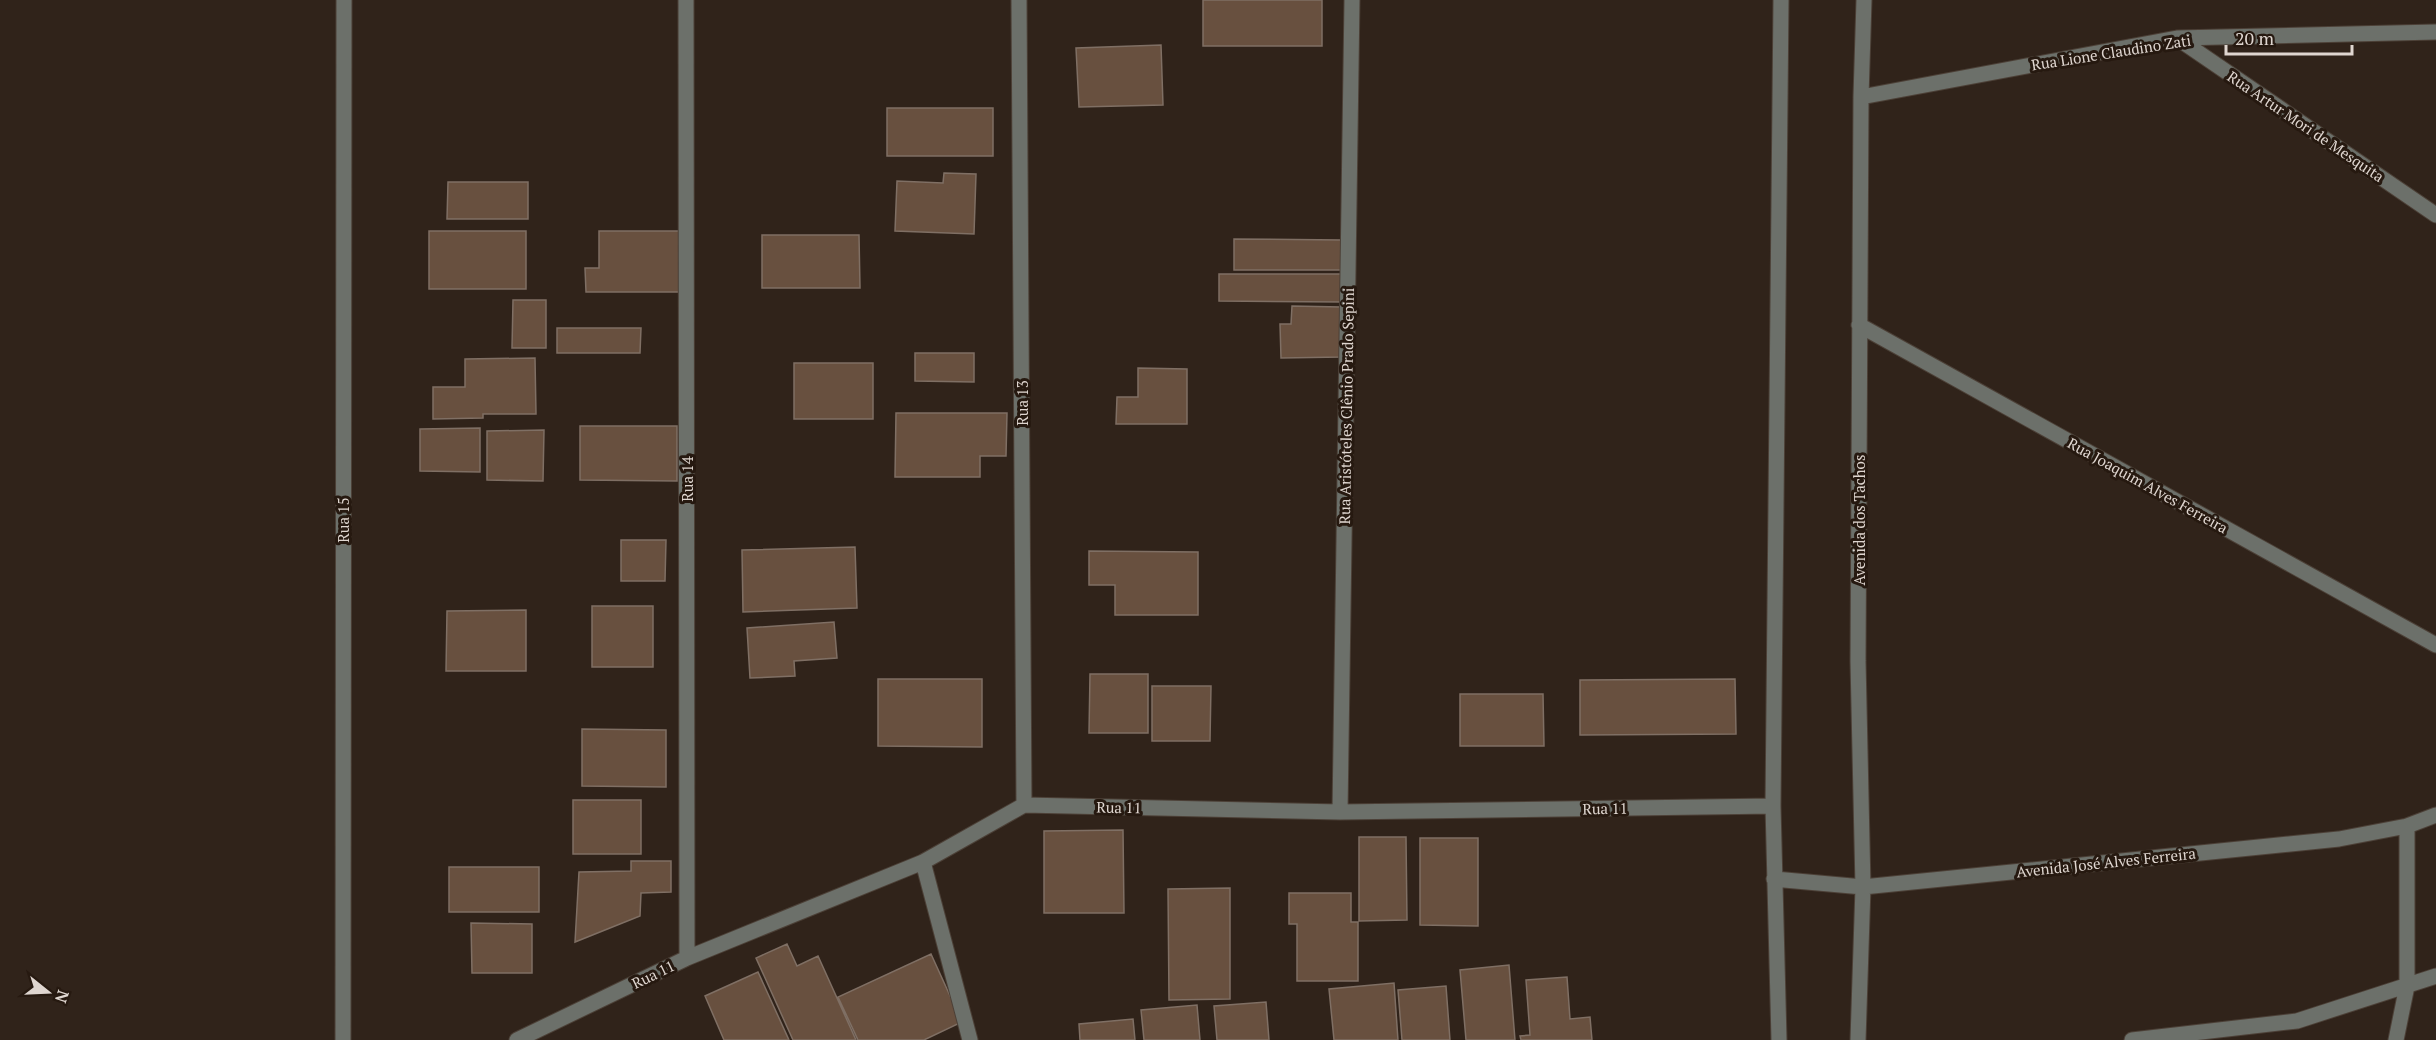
<svg xmlns="http://www.w3.org/2000/svg" width="2436" height="1040" font-family="'PT Serif',serif">
<rect width="100%" height="100%" fill="#30231a"/>
<path fill="#68503f" stroke="#7f6f64" stroke-width="1.5" d="M 1203,0 L 1322,0 L 1322,46 L 1203,46 Z
M 1161,45 L 1163,105 L 1079,107 L 1076,48 Z
M 887,108 L 993,108 L 993,156 L 887,156 Z
M 944,173 L 976,174 L 974,234 L 895,231 L 897,181 L 943,183 Z
M 448,182 L 528,182 L 528,219 L 447,219 Z
M 429,231 L 526,231 L 526,289 L 429,289 Z
M 599,231 L 680,231 L 680,292 L 586,292 L 585,268 L 599,268 Z
M 762,235 L 859,235 L 860,288 L 762,288 Z
M 1234,239 L 1342,240 L 1342,270 L 1234,270 Z
M 1219,274 L 1343,274 L 1343,302 L 1219,301 Z
M 513,300 L 546,300 L 546,348 L 512,348 Z
M 1292,306 L 1341,307 L 1341,357 L 1281,358 L 1280,324 L 1291,324 Z
M 557,328 L 641,328 L 640,353 L 557,353 Z
M 915,353 L 974,353 L 974,382 L 915,381 Z
M 535,358 L 536,414 L 483,414 L 483,418 L 433,419 L 433,387 L 465,387 L 465,359 Z
M 794,363 L 873,363 L 873,419 L 794,419 Z
M 1138,368 L 1187,369 L 1187,424 L 1116,424 L 1117,397 L 1138,397 Z
M 896,413 L 1007,413 L 1006,456 L 980,456 L 980,477 L 895,477 Z
M 580,426 L 677,426 L 677,481 L 580,480 Z
M 480,428 L 480,472 L 420,471 L 420,429 Z
M 544,430 L 543,481 L 487,480 L 487,431 Z
M 621,540 L 666,540 L 665,581 L 621,581 Z
M 855,547 L 857,608 L 743,612 L 742,550 Z
M 1089,551 L 1198,552 L 1198,615 L 1115,615 L 1115,585 L 1089,585 Z
M 592,606 L 653,606 L 653,667 L 592,667 Z
M 526,610 L 526,671 L 446,671 L 447,611 Z
M 834,622 L 837,658 L 794,661 L 795,676 L 750,678 L 747,628 Z
M 1090,674 L 1148,674 L 1148,733 L 1089,733 Z
M 878,679 L 982,679 L 982,747 L 878,746 Z
M 1735,679 L 1736,734 L 1580,735 L 1580,680 Z
M 1152,686 L 1211,686 L 1210,741 L 1152,741 Z
M 1460,694 L 1543,694 L 1544,746 L 1460,746 Z
M 582,729 L 666,730 L 666,787 L 582,786 Z
M 573,800 L 641,800 L 641,854 L 573,854 Z
M 1123,830 L 1124,913 L 1044,913 L 1044,831 Z
M 1359,837 L 1406,837 L 1407,920 L 1359,921 Z
M 1420,838 L 1478,838 L 1478,926 L 1420,925 Z
M 631,861 L 671,861 L 671,892 L 641,893 L 640,916 L 575,942 L 579,872 L 631,871 Z
M 449,867 L 539,867 L 539,912 L 449,912 Z
M 1230,888 L 1230,999 L 1169,1000 L 1168,889 Z
M 1289,893 L 1351,893 L 1351,922 L 1358,922 L 1358,981 L 1297,981 L 1297,924 L 1289,924 Z
M 471,923 L 532,924 L 532,973 L 472,973 Z
M 787,944 L 797,966 L 818,956 L 856,1040 L 793,1040 L 756,958 Z
M 931,954 L 962,1022 L 924,1040 L 858,1040 L 838,997 Z
M 1509,965 L 1515,1040 L 1466,1040 L 1460,970 Z
M 758,972 L 789,1040 L 724,1040 L 705,996 Z
M 1567,977 L 1570,1019 L 1590,1017 L 1592,1040 L 1521,1040 L 1520,1036 L 1530,1035 L 1526,980 Z
M 1394,983 L 1398,1040 L 1334,1040 L 1329,989 Z
M 1446,986 L 1450,1040 L 1402,1040 L 1398,990 Z
M 1266,1002 L 1269,1040 L 1217,1040 L 1214,1006 Z
M 1197,1005 L 1200,1040 L 1144,1040 L 1141,1010 Z
M 1133,1019 L 1135,1040 L 1080,1040 L 1079,1024 Z"/>
<g fill="none" stroke-linecap="round" stroke-linejoin="round">
<defs>
<path id="minor" d="M 686,0 L 687,958
M 1019,0 L 1024,805
M 2177,38 L 2436,215
M 1861,97 L 2177,38 L 2436,32
M 1859,325 L 2436,645
M 1340,812 L 1352,0
M 923,862 L 970,1040
M 1774,879 L 1863,887 L 2339,839 L 2407,826 L 2436,815
M 343,1040 L 344,0
M 517,1040 L 687,958 L 923,862 L 1024,805 L 1340,812 L 1773,806
M 1779,1040 L 1773,806 L 1781,0
M 1858,1040 L 1863,887 L 1858,661 L 1861,97 L 1864,0
M 2132,1040 L 2297,1021 L 2436,976
M 2396,1040 L 2407,986 L 2407,826"/>
</defs>
<use href="#minor" stroke="#4c4037" stroke-width="17"/>
<use href="#minor" stroke="#6c706a" stroke-width="15"/>
</g>
<g text-anchor="middle" dominant-baseline="central" stroke-width="6" stroke-linejoin="round" paint-order="stroke">
<g font-size="15" fill="#dfd6d0" stroke="#261910">
<text transform="translate(2111 52) rotate(-9)">Rua Lione Claudino Zati</text>
<text transform="translate(2306 126) rotate(34)">Rua Artur Mori de Mesquita</text>
<text transform="translate(1022 403) rotate(-90)">Rua 13</text>
<text transform="translate(1346 406) rotate(-89)">Rua Aristóteles Clênio Prado Sepini</text>
<text transform="translate(687 479) rotate(-90)">Rua 14</text>
<text transform="translate(2148 485) rotate(29)">Rua Joaquim Alves Ferreira</text>
<text transform="translate(343 520) rotate(-90)">Rua 15</text>
<text transform="translate(1859 520) rotate(-90)">Avenida dos Tachos</text>
<text transform="translate(1119 807) rotate(1)">Rua 11</text>
<text transform="translate(1605 808) rotate(-1)">Rua 11</text>
<text transform="translate(2106 862) rotate(-6)">Avenida José Alves Ferreira</text>
<text transform="translate(653 974) rotate(-26)">Rua 11</text>
</g>
</g>
<g transform="translate(48 992) rotate(108)" stroke="#261910" stroke-width="4.5" paint-order="stroke">
<path d="M0-4.5L10 22L0 15L-10 22Z" fill="#dfd6d0"/>
<text y="-9" font-size="16" font-weight="bold" text-anchor="middle" fill="#dfd6d0">N</text>
</g>
<path d="M2226 45v9h126v-9" fill="none" stroke="#dfd6d0" stroke-width="3"/>
<text x="2235" y="45" font-size="18" fill="#dfd6d0" stroke="#261910" stroke-width="4.5" paint-order="stroke">20 m</text>
</svg>
